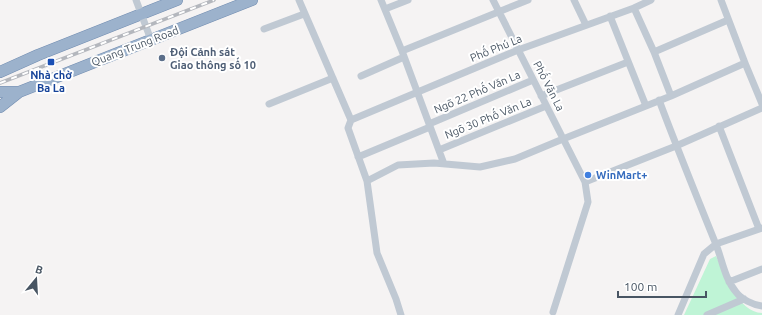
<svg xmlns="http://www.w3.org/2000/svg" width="762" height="315" font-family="Ubuntu,sans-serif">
<rect width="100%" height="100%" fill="#f5f3f3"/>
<path fill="#bff4d6" d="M 716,256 C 724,274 738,312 762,313 L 762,315 L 684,315 L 710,259 Z"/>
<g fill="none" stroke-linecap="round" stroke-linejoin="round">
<defs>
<path id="trunk" d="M 0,72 L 38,55 L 177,0
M 0,92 L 19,92 L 252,0
M 0,107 L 19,92"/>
</defs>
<use href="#trunk" stroke="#728db1" stroke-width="12"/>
<path stroke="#c0c9d3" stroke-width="7" d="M 136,0 L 151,40
M 299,0 L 351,120
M 381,0 L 402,51 L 444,164
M 493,0 L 585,182 L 588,202 L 553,312
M 574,0 L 586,25
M 721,0 L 745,63 L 762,104
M 634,8 L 654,52 L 671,96
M 385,9 L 408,0
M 610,16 L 646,106
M 264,29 L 304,14
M 402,51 L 528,0
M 654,52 L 728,20
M 361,76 L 404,57
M 541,96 L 628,62
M 659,100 C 677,148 696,195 715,242 C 722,258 724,278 736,292 C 741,299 753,305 762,306
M 269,104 L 333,78
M 351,120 L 518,50 L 634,8 L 651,0
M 351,120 L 348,128 L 367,181 L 377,253 L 396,299 L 401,315
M 429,124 L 533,80
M 719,126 L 759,229
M 439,150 L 546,106
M 358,157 L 430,127
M 367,181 L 398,165 L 434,163 L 480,167 L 515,159 L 563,139 L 671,96 L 745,63
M 585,182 L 676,146 L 762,108
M 729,282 L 762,269
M 678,315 L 704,254 L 716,244 L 762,228
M 707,315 L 744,299"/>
<use href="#trunk" stroke="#9cb2cc" stroke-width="11"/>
<defs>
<path id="rail" d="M 0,83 L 214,0"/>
</defs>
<use href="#rail" stroke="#b4b7bd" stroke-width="3.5"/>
<use href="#rail" stroke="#fff" stroke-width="2" stroke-dasharray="6" stroke-linecap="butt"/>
</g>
<circle fill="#5c6f8a" stroke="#fff" stroke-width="1.5" cx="162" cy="58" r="4"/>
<rect fill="#1a4fb4" stroke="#fff" stroke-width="1.5" x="47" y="58" width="8" height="8" rx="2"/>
<circle fill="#3f7fe0" stroke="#fff" stroke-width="1.5" cx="588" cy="175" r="4"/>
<g text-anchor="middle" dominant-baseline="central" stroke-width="4" stroke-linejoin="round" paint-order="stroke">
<g font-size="11" fill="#485563" stroke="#fff">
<text transform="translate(135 46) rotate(-21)">Quang Trung Road</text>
<text transform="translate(496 48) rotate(-22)">Phố Phú La</text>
<text transform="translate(549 86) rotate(63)">Phố Văn La</text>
<text transform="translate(477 92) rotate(-23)">Ngõ 22 Phố Văn La</text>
<text transform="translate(488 118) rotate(-22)">Ngõ 30 Phố Văn La</text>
</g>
<g font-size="11" font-weight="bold" fill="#4e5e75" stroke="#fff" text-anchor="start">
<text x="170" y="52">Đội Cảnh sát<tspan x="170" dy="13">Giao thông số 10</tspan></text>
</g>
<g font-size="11" font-weight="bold" fill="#164399" stroke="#fff">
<text x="51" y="75">Nhà chờ<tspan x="51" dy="13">Ba La</tspan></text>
</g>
<g font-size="11" font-weight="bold" fill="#366cbe" stroke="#fff" text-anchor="start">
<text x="596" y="175">WinMart+</text>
</g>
</g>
<g transform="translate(36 279) rotate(18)" stroke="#ffffff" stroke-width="3" paint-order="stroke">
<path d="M0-3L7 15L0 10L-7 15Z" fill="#485563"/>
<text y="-6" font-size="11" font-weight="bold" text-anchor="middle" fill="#485563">B</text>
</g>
<path d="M618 291v6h88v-6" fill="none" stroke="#485563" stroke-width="2"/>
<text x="624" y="291" font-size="12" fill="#485563" stroke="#ffffff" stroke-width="3" paint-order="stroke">100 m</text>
</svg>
